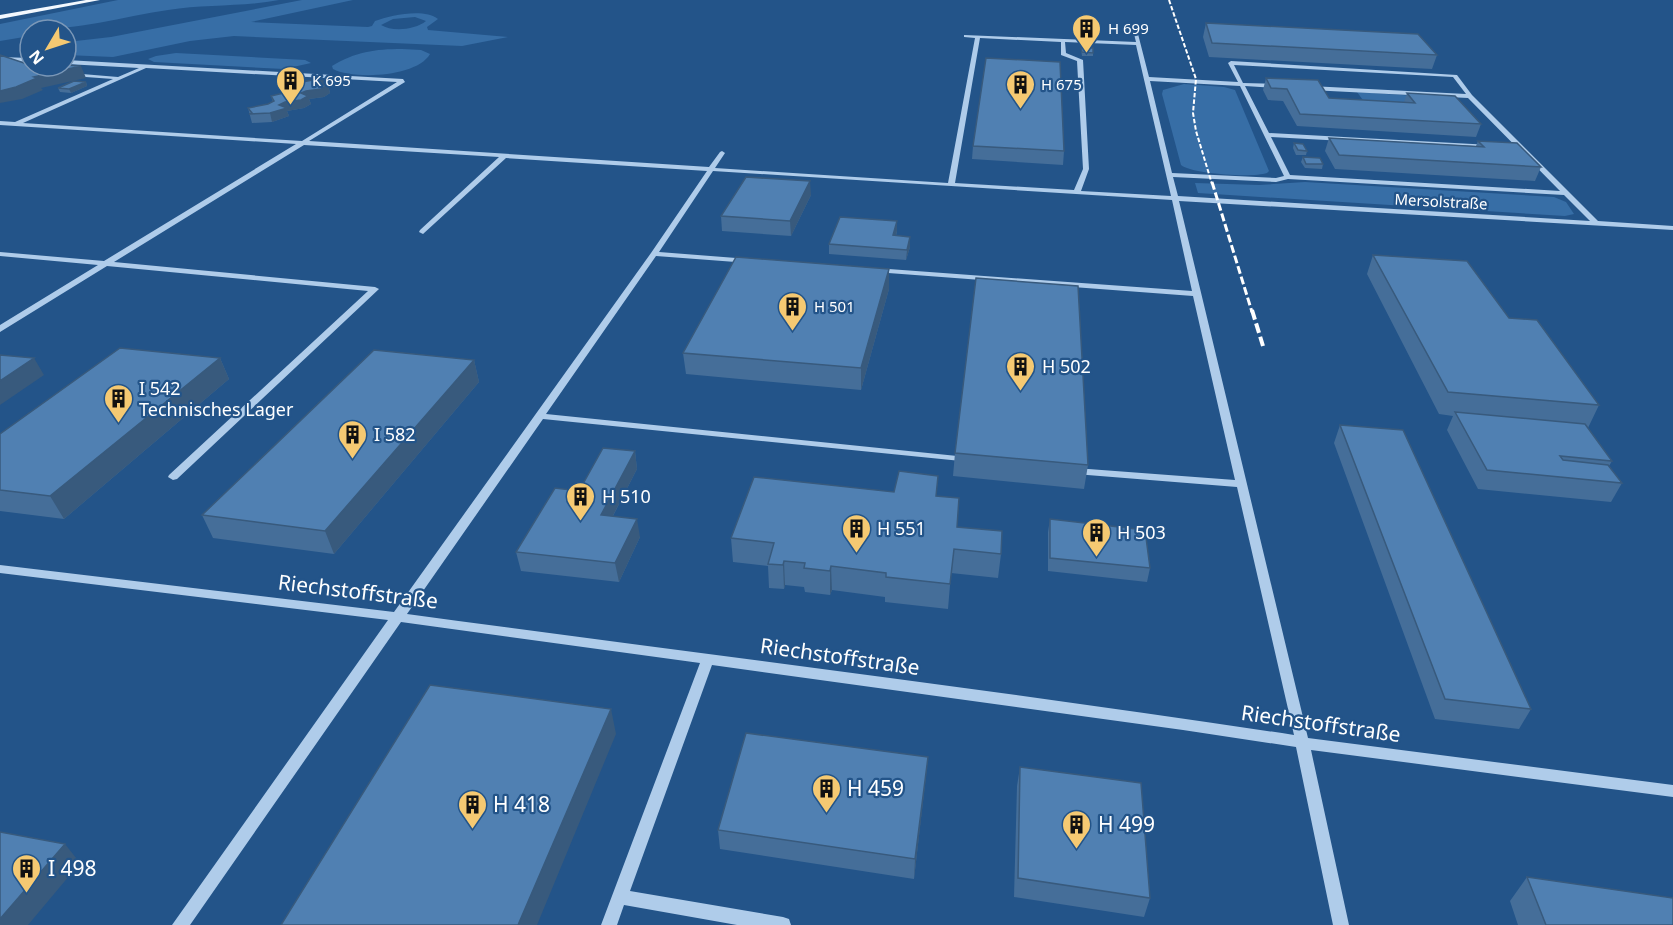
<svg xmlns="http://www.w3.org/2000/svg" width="1673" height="925" font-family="'Noto Sans',sans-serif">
<rect width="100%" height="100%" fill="#235489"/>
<path fill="#376ea6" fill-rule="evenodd" d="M 118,0 L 279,0 C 242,7 205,4 168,10 C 122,17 77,30 30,30 L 30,36 L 0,41 L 0,24 Z
M 302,0 L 353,0 L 251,22 L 368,27 L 372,26 L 375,21 C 391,15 424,8 438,19 L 427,27 L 428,30 L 508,37 L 462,46 L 234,36 L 190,41 L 113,57 L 66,55 L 67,42 L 111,37 ZM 415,17 L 426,21 C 415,30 392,32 381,25 L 393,19 Z
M 402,49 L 421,50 L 430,54 C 417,77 354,80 333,69 L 332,66 C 355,52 375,49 402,49 Z
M 176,53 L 305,60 L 311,63 L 284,69 L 154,62 L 148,59 L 156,56 Z
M 1184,84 L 1224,87 L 1235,90 L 1269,171 L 1267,173 C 1252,178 1192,174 1181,165 L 1162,94 L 1163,90 Z
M 1357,92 L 1416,96 L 1425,106 L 1368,107 Z
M 1305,182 L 1554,197 L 1566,202 L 1574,214 L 1565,216 L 1198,193 L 1195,183 L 1259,185 Z"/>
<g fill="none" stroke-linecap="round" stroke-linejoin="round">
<path fill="#afccea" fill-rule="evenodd" d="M 1136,33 L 1138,34 L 1149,77 L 1238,82 L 1228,63 L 1231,61 L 1457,75 L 1472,95 L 1598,221 L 1673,226 L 1673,230 L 1179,201 L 1308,738 L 1673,785 L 1673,797 L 1311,750 L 1349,925 L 1333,925 L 1296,747 L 1183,730 L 712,665 L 630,891 L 783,917 L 789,919 L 791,925 L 737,925 L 624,905 L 617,925 L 601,925 L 700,663 L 401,622 L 190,925 L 172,925 L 388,620 L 0,573 L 0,565 L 394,612 L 651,253 L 707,171 L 506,158 L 423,234 L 419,232 L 420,230 L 499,157 L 304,145 L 114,262 L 375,287 L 379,289 L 177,479 L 173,480 L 168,477 L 169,475 L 368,291 L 107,266 L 0,332 L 0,325 L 98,265 L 0,256 L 0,252 L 104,261 L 296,144 L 0,125 L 0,121 L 15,122 L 113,79 L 72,76 L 70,73 L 118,77 L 139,68 L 66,64 L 66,60 L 403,79 L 405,82 L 309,141 L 709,167 L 720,152 L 722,151 L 725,153 L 715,168 L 948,183 L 975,38 L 964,37 L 964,35 L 1136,42 L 1134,34 ZM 980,38 L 1061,42 L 1061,55 L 1077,61 L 1083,169 L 1074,190 L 955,183 ZM 1065,42 L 1136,45 L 1171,196 L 1081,191 L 1089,169 L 1083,60 L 1066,53 ZM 1234,65 L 1453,77 L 1466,94 L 1310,86 L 1307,88 L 1310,90 L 1468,98 L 1560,191 L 1290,175 L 1271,137 L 1491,149 L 1494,147 L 1491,145 L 1269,133 L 1245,86 L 1277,88 L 1280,86 L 1277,84 L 1243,83 ZM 146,68 L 397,82 L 302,141 L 23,123 ZM 1150,81 L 1240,86 L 1284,176 L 1276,178 L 1172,173 ZM 713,171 L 1172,200 L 1192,291 L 875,268 L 871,270 L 875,272 L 1193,296 L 1235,480 L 1075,468 L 1070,471 L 1075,474 L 1237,487 L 1294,735 C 998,690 703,654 407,614 L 543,419 L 971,462 L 972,460 L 971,458 L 967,457 L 546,414 L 656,256 L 749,263 L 753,261 L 749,259 L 659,252 ZM 1173,177 L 1276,182 L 1288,179 L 1564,195 L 1590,221 L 1178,196 Z
M 0,57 L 30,58 L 30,62 L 0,61 Z"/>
<path fill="#f3f8fe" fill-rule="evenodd" d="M 86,0 L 100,0 L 0,19 L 0,15 Z"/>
<path stroke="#fff" stroke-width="2" stroke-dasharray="4.5 2" stroke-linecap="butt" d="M 1169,0 L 1196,79 L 1193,113 L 1196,131 L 1212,184"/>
<path stroke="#fff" stroke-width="3" stroke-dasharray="8 3" stroke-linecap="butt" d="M 1212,182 L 1252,312"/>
<path stroke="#fff" stroke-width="4" stroke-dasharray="10 4" stroke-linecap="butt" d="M 1252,310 L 1263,346"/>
</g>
<path fill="#456e99" d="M 1206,23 L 1437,55 L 1432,69 L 1209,57 L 1203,37 Z
M 1081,48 L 1093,53 L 1093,56 L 1082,56 Z
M 1266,78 L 1329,98 L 1404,102 L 1407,93 L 1481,124 L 1476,137 L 1297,126 L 1283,101 L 1268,100 L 1263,90 Z
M 86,82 L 87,86 L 71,93 L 60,92 L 58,88 Z
M 328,85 L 330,93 L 324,97 L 309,99 L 311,104 L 304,108 L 287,111 L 289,116 L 272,122 L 252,123 L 248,108 L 268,104 L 273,102 L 271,96 L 290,91 L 289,87 Z
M 1329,138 L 1476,146 L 1478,141 L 1541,167 L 1535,181 L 1335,169 L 1325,151 Z
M 1294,143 L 1307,151 L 1306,155 L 1296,155 L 1293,148 Z
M 973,146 L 1064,151 L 1063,165 L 972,159 Z
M 1303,157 L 1323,164 L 1322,169 L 1305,168 L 1301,162 Z
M 811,195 L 791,236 L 722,231 L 721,216 Z
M 897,221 L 897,231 L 896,236 L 910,247 L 906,260 L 829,254 L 829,244 Z
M 1373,255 L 1509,318 L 1599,405 L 1588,428 L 1612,461 L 1609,466 L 1622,483 L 1611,502 L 1478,489 L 1447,430 L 1453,416 L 1439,414 L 1367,274 Z
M 889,269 L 889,289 L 861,390 L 686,374 L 683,353 Z
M 220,358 L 229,379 L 64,519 L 0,511 L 0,434 Z
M 474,360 L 479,382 L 334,554 L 213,538 L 202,515 Z
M 1340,425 L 1531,709 L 1519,729 L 1435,719 L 1334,443 Z
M 635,451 L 637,469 L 613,516 L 640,537 L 619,582 L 521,571 L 516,552 L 579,491 Z
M 955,453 L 1088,465 L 1084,489 L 953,476 Z
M 1050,519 L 1150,568 L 1147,582 L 1048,571 L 1048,532 Z
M 957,527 L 1001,554 L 998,578 L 951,573 L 948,609 L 885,602 L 885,597 L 832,590 L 830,595 L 805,592 L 804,587 L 785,585 L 784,589 L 769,588 L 768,566 L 733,562 L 731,538 Z
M 928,757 L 914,879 L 720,849 L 718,830 Z
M 1020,767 L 1150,898 L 1144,917 L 1014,897 L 1017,786 Z
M 1527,877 L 1673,925 L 1518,925 L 1510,901 Z"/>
<path fill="#385a7d" d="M 81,66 L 86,78 L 41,88 L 43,90 L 22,99 L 0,103 L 0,91 L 34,77 Z
M 323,81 L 325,87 L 328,85 L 330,93 L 324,97 L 309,99 L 311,104 L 304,108 L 287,111 L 289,116 L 272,122 L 270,113 L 279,105 Z
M 86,82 L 87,86 L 71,93 L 69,89 Z
M 810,181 L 811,195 L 791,236 L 790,221 Z
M 897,221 L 897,231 L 893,246 L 893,235 Z
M 910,237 L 910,247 L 906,260 L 907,250 Z
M 889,269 L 889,289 L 861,390 L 861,368 Z
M 34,358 L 44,375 L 0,405 L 0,381 Z
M 220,358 L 229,379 L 64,519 L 50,496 Z
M 474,360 L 479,382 L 334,554 L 325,531 Z
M 635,451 L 637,469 L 604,533 L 601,515 Z
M 637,519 L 640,537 L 619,582 L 615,563 Z
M 784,561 L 785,585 L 784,589 L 783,565 Z
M 831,566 L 832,590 L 830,595 L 830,571 Z
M 611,709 L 616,734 L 537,925 L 518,925 Z
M 928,757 L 926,777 L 914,879 L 915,859 Z
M 65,844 L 80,863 L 28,925 L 0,925 L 0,919 Z"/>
<path fill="#5080b2" stroke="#385a7d" stroke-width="1.5" d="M 1206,23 L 1418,34 L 1437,55 L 1212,43 Z
M 1081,48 L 1093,48 L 1093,53 L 1082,52 Z
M 0,55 L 24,63 L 30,63 L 30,66 L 66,66 L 66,65 L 81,66 L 34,77 L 37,78 L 16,87 L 0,91 Z
M 986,58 L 1060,62 L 1064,151 L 973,146 Z
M 1266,78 L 1318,80 L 1329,98 L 1415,103 L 1407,93 L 1455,96 L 1481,124 L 1300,114 L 1287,89 L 1271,88 Z
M 313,80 L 323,81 L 321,82 L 323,85 L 328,85 L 321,89 L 306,91 L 301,93 L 308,96 L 301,100 L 285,102 L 279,105 L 287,108 L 270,113 L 249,114 L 252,113 L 248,108 L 268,104 L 274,101 L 271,96 L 296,90 L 289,87 L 296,83 Z
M 74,81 L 86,82 L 69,89 L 58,88 Z
M 1329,138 L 1484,147 L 1478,141 L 1517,143 L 1541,167 L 1339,155 Z
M 1294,143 L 1303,144 L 1307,151 L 1298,150 Z
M 1303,157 L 1320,158 L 1323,164 L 1306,164 Z
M 746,177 L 810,181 L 790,221 L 721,216 Z
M 840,217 L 897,221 L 893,235 L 910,237 L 907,250 L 829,244 Z
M 1373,255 L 1467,261 L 1509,318 L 1537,320 L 1599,405 L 1448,392 Z
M 736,257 L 889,269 L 861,368 L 683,353 Z
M 976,278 L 1078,286 L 1088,465 L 955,453 Z
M 120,348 L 220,358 L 50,496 L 0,490 L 0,434 Z
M 374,350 L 474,360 L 325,531 L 202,515 Z
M 0,355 L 34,358 L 0,381 Z
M 1455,412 L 1585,424 L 1612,461 L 1560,456 L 1563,460 L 1608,465 L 1622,483 L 1487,470 Z
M 1340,425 L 1403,430 L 1531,709 L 1445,699 Z
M 603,448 L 635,451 L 601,515 L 637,519 L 615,563 L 516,552 L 555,488 L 579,491 Z
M 899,471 L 938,476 L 936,496 L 959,498 L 957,527 L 1002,531 L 1001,554 L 954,549 L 950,584 L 886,577 L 886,573 L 831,566 L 830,571 L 804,568 L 805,563 L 784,561 L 783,565 L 768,564 L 774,543 L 731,538 L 754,477 L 894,492 Z
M 1050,519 L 1145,530 L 1150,568 L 1050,558 Z
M 430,685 L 611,709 L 518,925 L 281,925 Z
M 746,733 L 928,757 L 915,859 L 718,830 Z
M 1020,767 L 1141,783 L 1150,898 L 1018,878 Z
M 0,832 L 65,844 L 0,919 Z
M 1527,877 L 1673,898 L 1673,925 L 1546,925 Z"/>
<defs>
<symbol id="building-pin" viewBox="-11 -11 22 30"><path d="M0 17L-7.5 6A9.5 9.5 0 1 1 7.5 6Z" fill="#f5c972" stroke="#235489"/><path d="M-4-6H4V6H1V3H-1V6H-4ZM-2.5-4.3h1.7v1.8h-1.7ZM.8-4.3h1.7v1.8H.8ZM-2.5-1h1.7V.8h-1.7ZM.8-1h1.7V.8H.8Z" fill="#111"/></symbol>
</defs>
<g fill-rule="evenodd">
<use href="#building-pin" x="1070" y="12" width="33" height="45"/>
<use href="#building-pin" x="274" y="64" width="33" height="45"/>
<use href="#building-pin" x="1004" y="68" width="33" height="45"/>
<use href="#building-pin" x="776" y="290" width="33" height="45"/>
<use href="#building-pin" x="1004" y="350" width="33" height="45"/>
<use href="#building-pin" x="102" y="382" width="33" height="45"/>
<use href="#building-pin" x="336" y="418" width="33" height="45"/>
<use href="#building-pin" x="564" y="480" width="33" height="45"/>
<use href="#building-pin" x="840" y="512" width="33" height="45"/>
<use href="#building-pin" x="1080" y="516" width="33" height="45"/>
<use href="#building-pin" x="810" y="772" width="33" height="45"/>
<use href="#building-pin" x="456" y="788" width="33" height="45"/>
<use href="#building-pin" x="1060" y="808" width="33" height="45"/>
<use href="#building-pin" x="10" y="852" width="33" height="45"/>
</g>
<g text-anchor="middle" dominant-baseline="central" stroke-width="4.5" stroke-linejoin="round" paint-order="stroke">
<g font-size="15" fill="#fff" stroke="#235489" text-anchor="start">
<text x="1108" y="28">H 699</text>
<text x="312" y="80">K 695</text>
<text x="1041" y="84">H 675</text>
<text x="814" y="306">H 501</text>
</g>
<g font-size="15" fill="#fff" stroke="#235489">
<text transform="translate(1441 201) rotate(3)">Mersolstraße</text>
</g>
<g font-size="18" fill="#fff" stroke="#235489" text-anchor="start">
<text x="1042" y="366">H 502</text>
<text x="139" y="388">I 542<tspan x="139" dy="21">Technisches Lager</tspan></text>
<text x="374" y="434">I 582</text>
<text x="602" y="496">H 510</text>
<text x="877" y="528">H 551</text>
<text x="1117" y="532">H 503</text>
</g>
<g font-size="21" fill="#fff" stroke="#235489">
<text transform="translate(358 591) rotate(7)">Riechstoffstraße</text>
<text transform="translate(840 656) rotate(8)">Riechstoffstraße</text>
<text transform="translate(1321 723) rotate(8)">Riechstoffstraße</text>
</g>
<g font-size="21" fill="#fff" stroke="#235489" text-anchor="start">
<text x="847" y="788">H 459</text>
<text x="493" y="804">H 418</text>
<text x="1098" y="824">H 499</text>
<text x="48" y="868">I 498</text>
</g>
</g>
<g transform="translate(48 48) rotate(231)"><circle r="28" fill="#235489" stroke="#7b98b8" stroke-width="1.5"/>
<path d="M0-4.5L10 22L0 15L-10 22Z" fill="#f5c972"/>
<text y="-9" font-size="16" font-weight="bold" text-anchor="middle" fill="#ffffff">N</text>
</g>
</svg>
